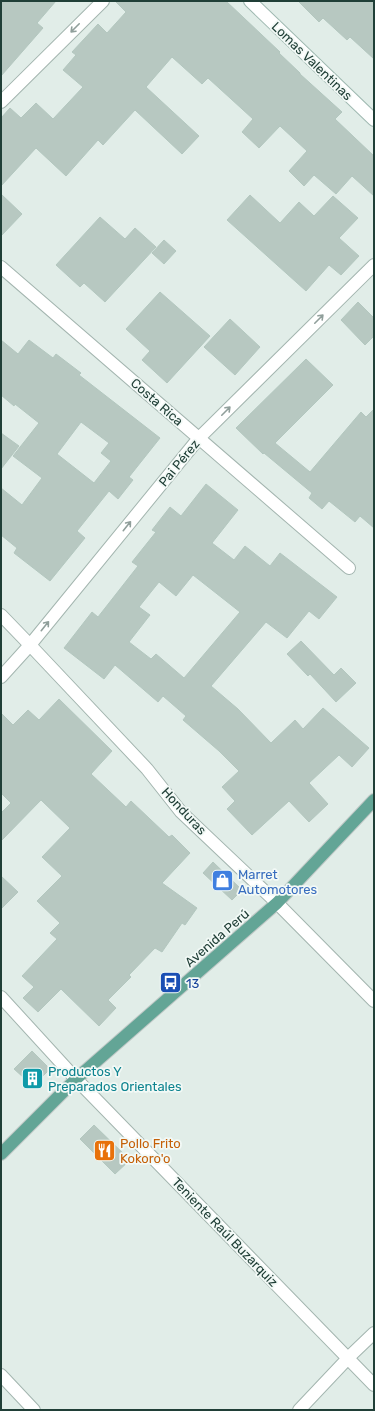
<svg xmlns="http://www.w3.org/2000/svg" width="375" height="1411" font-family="Rubik,sans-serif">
<rect width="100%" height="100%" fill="#e1ede8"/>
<path fill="#b7c8c1" stroke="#b3c7bf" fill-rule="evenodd" d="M 1,1 L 56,1 L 37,23 L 43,28 L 1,76 Z
M 115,1 L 226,1 L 280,52 L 279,53 L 300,73 L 300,74 L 342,112 L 335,119 L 374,156 L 374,196 L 352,176 L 336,194 L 314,175 L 304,186 L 289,171 L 307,151 L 280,126 L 259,148 L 242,132 L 253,119 L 208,78 L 202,84 L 172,57 L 146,87 L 199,136 L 182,154 L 135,110 L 103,145 L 98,140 L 66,176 L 36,148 L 1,186 L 1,118 L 10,108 L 21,118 L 36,103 L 53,119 L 83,87 L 63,70 L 76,55 L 72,52 L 98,24 L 107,33 L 126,12 Z
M 298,1 L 374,1 L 374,59 L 350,37 L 347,40 L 323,18 L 319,22 Z
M 1,194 L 22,214 L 1,236 Z
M 250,195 L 280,223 L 299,202 L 314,216 L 333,196 L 358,218 L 339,238 L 359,256 L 341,275 L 329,265 L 306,291 L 227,220 Z
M 100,217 L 125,239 L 135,228 L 156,247 L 105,302 L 84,283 L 80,287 L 56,265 Z
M 164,240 L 176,251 L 164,264 L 152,253 Z
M 160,292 L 210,336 L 167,383 L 142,360 L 150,351 L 126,329 Z
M 358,302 L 374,318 L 374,336 L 365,345 L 341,320 Z
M 230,319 L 260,347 L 235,375 L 204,347 Z
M 1,340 L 18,354 L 29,340 L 53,358 L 56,354 L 81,373 L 79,375 L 160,438 L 129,477 L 133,480 L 118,499 L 109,491 L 77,531 L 85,538 L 50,581 L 14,553 L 17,548 L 1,535 L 1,488 L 22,505 L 42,478 L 13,456 L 39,423 L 15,404 L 14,406 L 1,395 ZM 81,422 L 109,443 L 101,453 L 111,461 L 94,483 L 57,454 Z
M 306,359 L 333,385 L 275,443 L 310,472 L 361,412 L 366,417 L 374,409 L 374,528 L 360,516 L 355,522 L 329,501 L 322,509 L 309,498 L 312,493 L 264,453 L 263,454 L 236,428 Z
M 1,433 L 19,446 L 1,469 Z
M 206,484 L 238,510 L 212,543 L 234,560 L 245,546 L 270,566 L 280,553 L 337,597 L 319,619 L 309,611 L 287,638 L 266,622 L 211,686 L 238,709 L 271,743 L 295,720 L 303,729 L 323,708 L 369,748 L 352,767 L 339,755 L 309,783 L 328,804 L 309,822 L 289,801 L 252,835 L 227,809 L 235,801 L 222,787 L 239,771 L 219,751 L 183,720 L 186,716 L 163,696 L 158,702 L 115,665 L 104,679 L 64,648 L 92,612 L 98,617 L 138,566 L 132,562 L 156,532 L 152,530 L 170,507 L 181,516 ZM 193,575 L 240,612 L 184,678 L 156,654 L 151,659 L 129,642 L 150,615 L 139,607 L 159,582 L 176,596 Z
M 301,641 L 334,675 L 341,668 L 356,683 L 336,702 L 310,674 L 308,676 L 287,654 Z
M 59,699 L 112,751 L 91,774 L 126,807 L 131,801 L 169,837 L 172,835 L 190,853 L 162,883 L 197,908 L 185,925 L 182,923 L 162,952 L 155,948 L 129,975 L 131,977 L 108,1000 L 116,1008 L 99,1026 L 61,989 L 38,1012 L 23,998 L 34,987 L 22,976 L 57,939 L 50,933 L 60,923 L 37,901 L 62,876 L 42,857 L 70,828 L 41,800 L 1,841 L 1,813 L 11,803 L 1,793 L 1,713 L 13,725 L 28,710 L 39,720 Z
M 213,862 L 242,890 L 232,900 L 203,873 Z
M 1,876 L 18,892 L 1,909 Z
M 32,1051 L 50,1069 L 33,1086 L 14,1069 Z
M 94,1125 L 130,1160 L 115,1174 L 80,1139 Z"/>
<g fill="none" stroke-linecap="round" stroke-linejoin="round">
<defs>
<path id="street" d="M 1,102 L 103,1
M 1,267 L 349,568
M 1,615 L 30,645 L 147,769 L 181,812 L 277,903 L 374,1001
M 1,677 L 30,645 L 199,438 L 374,265
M 1,997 L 76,1079 L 374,1385
M 1,1375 L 34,1410
M 299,1410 L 351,1355 L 374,1333"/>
<path id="secondary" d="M 250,1 L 374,120"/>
<path id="primary" d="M 1,1154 L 76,1079 L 277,903 L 374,800"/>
</defs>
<use href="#street" stroke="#a3b5af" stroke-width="14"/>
<use href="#secondary" stroke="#9fb9b1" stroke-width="14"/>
<use href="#primary" stroke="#c1c9c7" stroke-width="14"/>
<use href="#street" stroke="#fff" stroke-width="12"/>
<use href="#secondary" stroke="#fff" stroke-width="12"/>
<use href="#primary" stroke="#63a596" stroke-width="12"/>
</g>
<defs><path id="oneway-shaft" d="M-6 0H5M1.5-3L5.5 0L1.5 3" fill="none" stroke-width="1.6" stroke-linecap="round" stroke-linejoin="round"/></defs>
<g stroke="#909f9b">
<use href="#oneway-shaft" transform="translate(75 28) rotate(135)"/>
<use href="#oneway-shaft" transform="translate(319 319) rotate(-45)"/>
<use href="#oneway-shaft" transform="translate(226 411) rotate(-45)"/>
<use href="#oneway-shaft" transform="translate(127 526) rotate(-51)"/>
<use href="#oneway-shaft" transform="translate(45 626) rotate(-51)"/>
</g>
<defs>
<symbol id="shop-square" viewBox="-11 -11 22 22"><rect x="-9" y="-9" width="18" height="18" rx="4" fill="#3f7fe0" stroke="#f2f9f6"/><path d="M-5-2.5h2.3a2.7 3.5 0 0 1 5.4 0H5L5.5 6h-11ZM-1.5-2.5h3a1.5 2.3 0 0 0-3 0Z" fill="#fff"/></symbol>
<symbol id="bus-square" viewBox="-11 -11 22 22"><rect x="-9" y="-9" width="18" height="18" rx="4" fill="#1a4fb4" stroke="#f2f9f6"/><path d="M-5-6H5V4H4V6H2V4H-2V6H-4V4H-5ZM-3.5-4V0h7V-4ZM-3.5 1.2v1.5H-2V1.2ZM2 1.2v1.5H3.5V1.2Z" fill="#fff"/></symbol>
<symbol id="building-square" viewBox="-11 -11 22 22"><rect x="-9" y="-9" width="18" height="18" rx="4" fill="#0f9aa8" stroke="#f2f9f6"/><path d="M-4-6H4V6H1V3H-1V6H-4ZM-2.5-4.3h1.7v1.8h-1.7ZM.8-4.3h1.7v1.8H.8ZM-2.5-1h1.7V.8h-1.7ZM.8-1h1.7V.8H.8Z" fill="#fff"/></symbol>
<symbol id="restaurant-square" viewBox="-11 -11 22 22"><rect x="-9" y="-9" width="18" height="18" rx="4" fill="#e8710a" stroke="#f2f9f6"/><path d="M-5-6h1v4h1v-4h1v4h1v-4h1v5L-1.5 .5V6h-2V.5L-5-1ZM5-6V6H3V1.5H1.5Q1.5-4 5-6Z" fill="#fff"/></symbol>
</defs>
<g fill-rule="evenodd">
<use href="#shop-square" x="210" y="868" width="25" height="25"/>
<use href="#bus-square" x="158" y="970" width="25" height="25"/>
<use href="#building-square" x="20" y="1066" width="25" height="25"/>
<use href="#restaurant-square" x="92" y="1138" width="25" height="25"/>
</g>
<g text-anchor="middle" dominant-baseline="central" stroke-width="3.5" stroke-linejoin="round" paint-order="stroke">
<g font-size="13" fill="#203f37" stroke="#f2f9f6">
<text transform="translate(312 61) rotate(44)">Lomas Valentinas</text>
<text transform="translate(157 402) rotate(41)">Costa Rica</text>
<text transform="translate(179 463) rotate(-51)">Pai Pérez</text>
<text transform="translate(184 811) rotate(47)">Honduras</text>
<text transform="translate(217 938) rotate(-41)">Avenida Perú</text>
<text transform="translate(225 1232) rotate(46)">Teniente Raúl Buzarquiz</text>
</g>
<g font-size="13" fill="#366cbe" stroke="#f2f9f6" text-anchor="start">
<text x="238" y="874">Marret<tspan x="238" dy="15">Automotores</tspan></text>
</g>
<g font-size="13" fill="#164399" stroke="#f2f9f6" text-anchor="start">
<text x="186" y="983">13</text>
</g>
<g font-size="13" fill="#0d838f" stroke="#f2f9f6" text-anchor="start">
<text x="48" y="1071">Productos Y<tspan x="48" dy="15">Preparados Orientales</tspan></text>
</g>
<g font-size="13" fill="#c56008" stroke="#f2f9f6" text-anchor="start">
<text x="120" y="1143">Pollo Frito<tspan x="120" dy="15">Kokoro'o</tspan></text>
</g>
</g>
<rect width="375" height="1411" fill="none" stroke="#203f37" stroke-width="4"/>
</svg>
